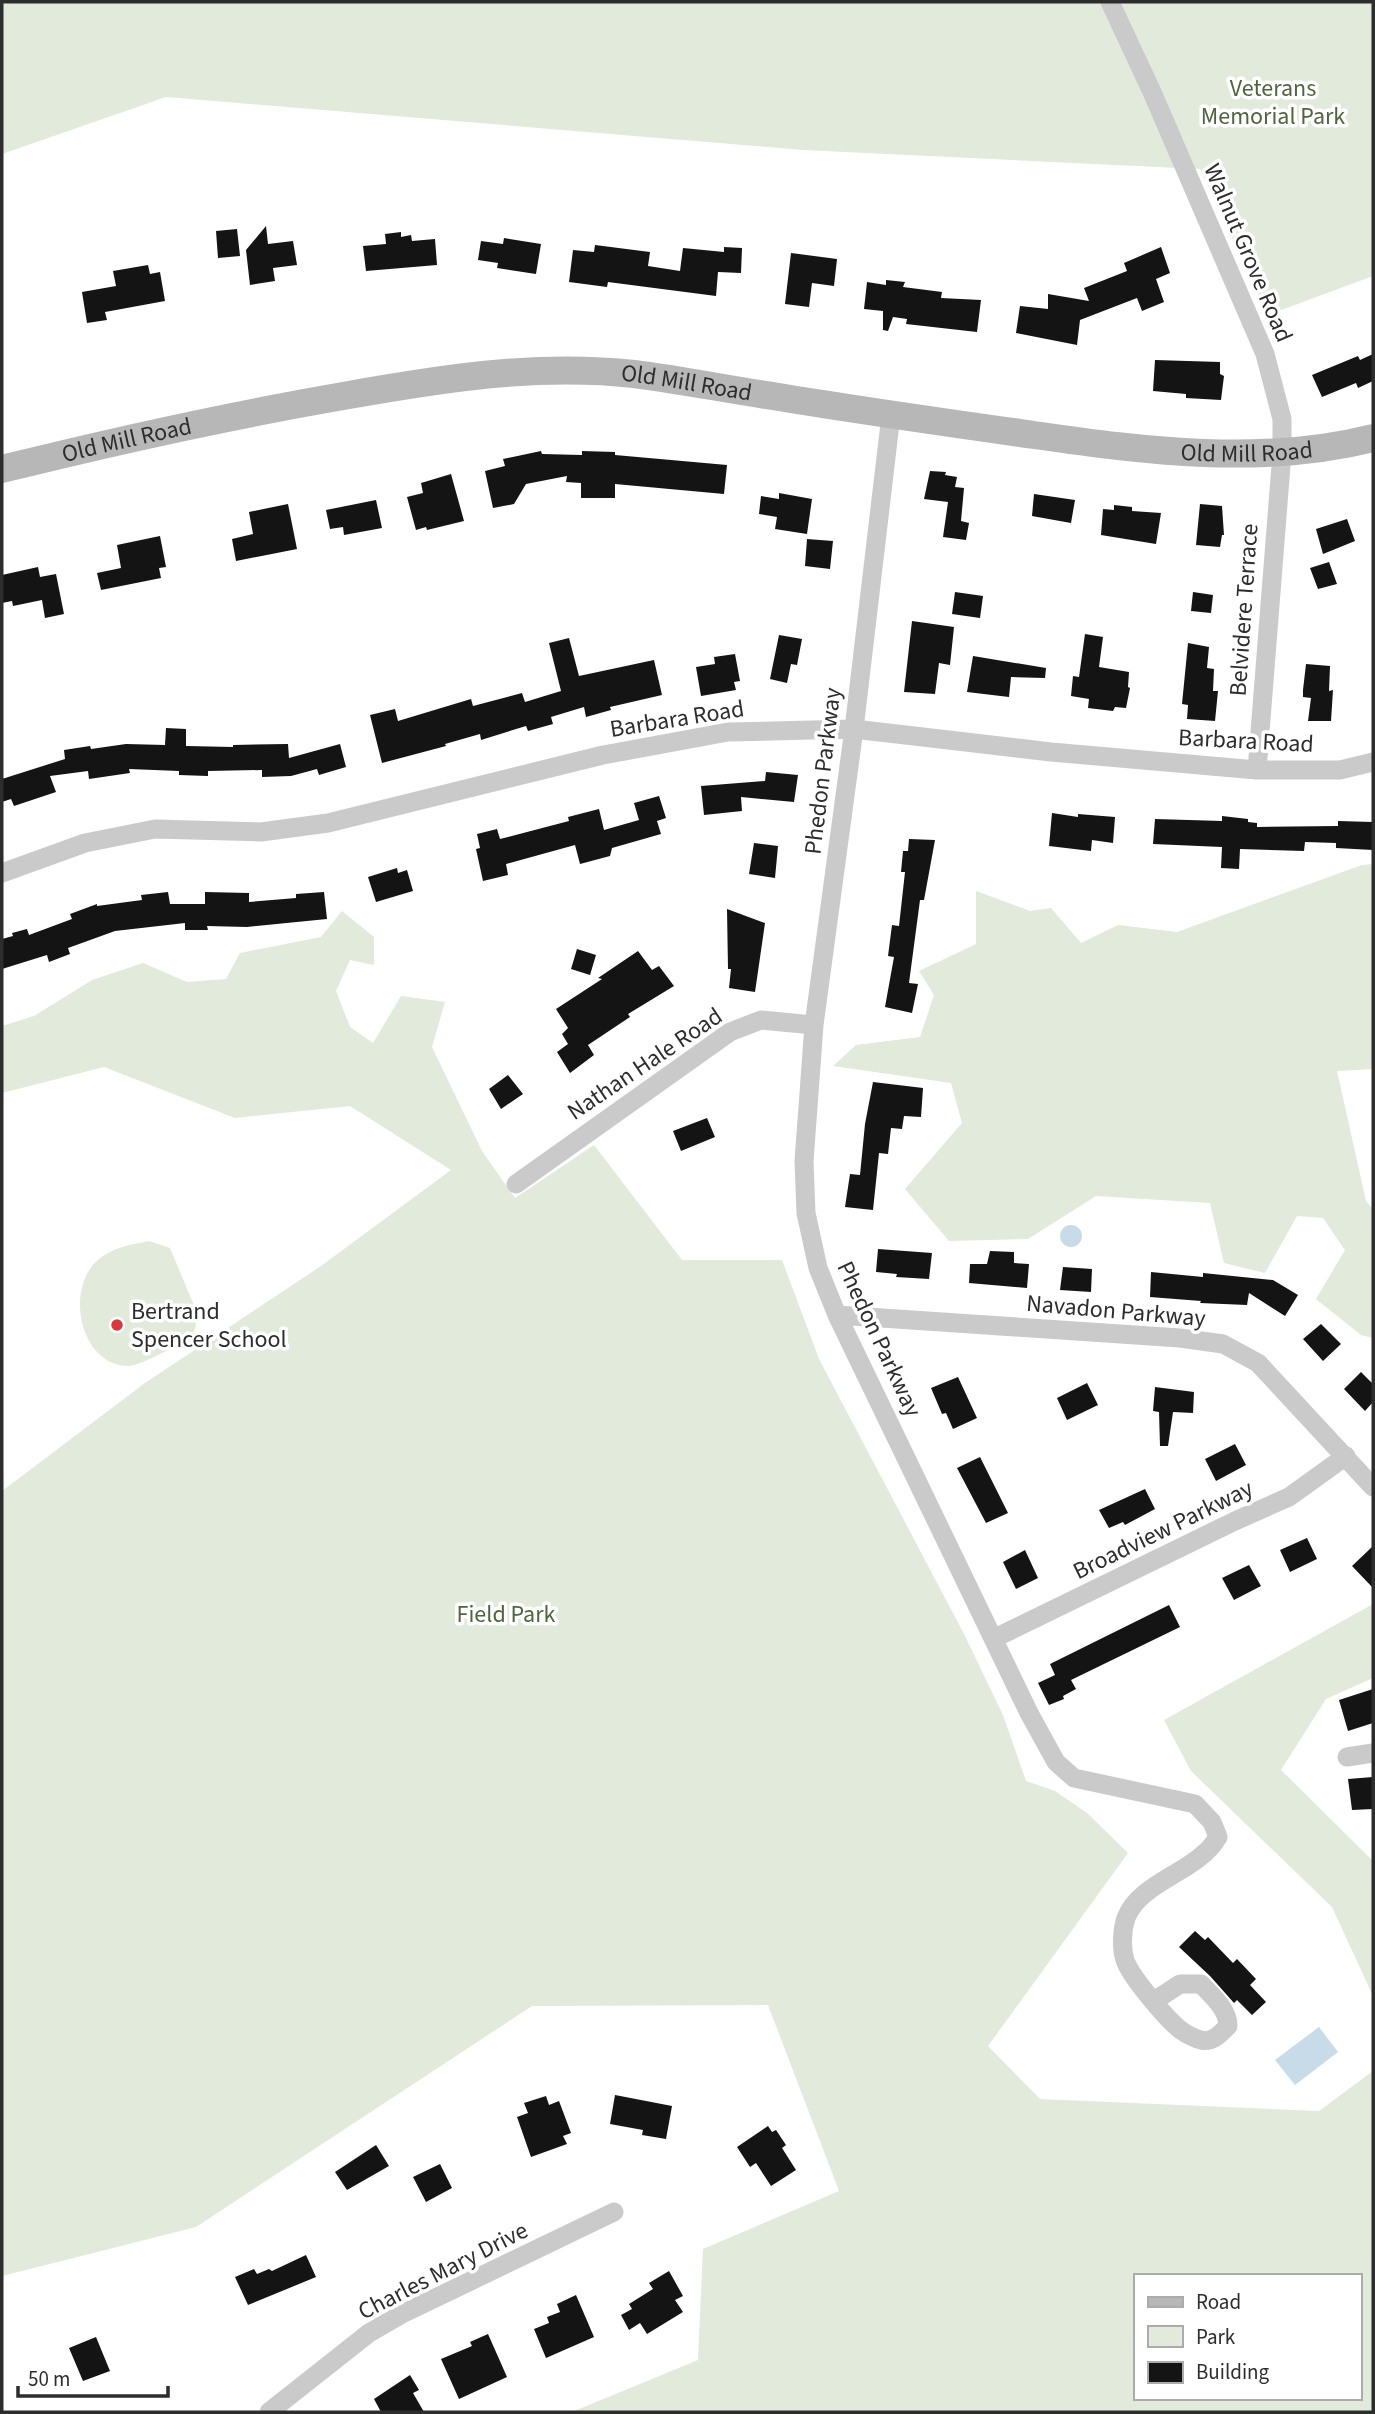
<svg xmlns="http://www.w3.org/2000/svg" width="1375" height="2414" font-family="'Source Sans 3',sans-serif">
<rect width="100%" height="100%" fill="#fff"/>
<path fill="#e2eadb" fill-rule="evenodd" d="M 2,2 L 1373,2 L 1373,276 L 1268,315 L 1200,169 L 803,150 L 166,97 L 2,154 Z
M 1373,864 L 1373,1069 L 1337,1071 L 1366,1201 L 1373,1209 L 1373,1338 L 1361,1335 L 1316,1299 L 1345,1250 L 1323,1218 L 1297,1216 L 1265,1273 L 1224,1263 L 1210,1203 L 1096,1196 L 1028,1239 L 949,1241 L 905,1189 L 962,1123 L 951,1083 L 833,1066 L 856,1045 L 920,1037 L 934,995 L 919,971 L 976,944 L 976,891 L 1030,911 L 1051,908 L 1081,943 L 1118,925 L 1177,932 L 1362,865 Z
M 342,911 L 374,937 L 374,965 L 350,960 L 336,991 L 350,1027 L 373,1043 L 401,996 L 445,1002 L 432,1047 L 482,1151 L 515,1198 L 594,1145 L 682,1260 L 782,1260 L 819,1359 L 964,1634 L 1003,1715 L 1026,1781 L 1055,1791 L 1087,1813 L 1128,1853 L 988,2046 L 1040,2099 L 1319,2111 L 1373,2071 L 1373,2412 L 572,2412 L 698,2360 L 703,2249 L 839,2191 L 768,2005 L 532,2006 L 196,2227 L 2,2276 L 2,1491 L 145,1383 L 321,1266 L 451,1170 L 350,1106 L 235,1118 L 104,1067 L 2,1093 L 2,1026 L 34,1016 L 92,980 L 143,963 L 187,982 L 226,979 L 240,953 L 321,937 ZM 1135,2276 L 1359,2276 L 1359,2398 L 1135,2398 Z
M 149,1241 L 170,1248 L 198,1315 L 193,1337 C 179,1344 142,1365 129,1366 C 81,1367 63,1289 99,1259 C 114,1247 130,1245 149,1241 Z
M 1373,1604 L 1373,1678 L 1326,1699 L 1281,1770 L 1373,1861 L 1373,1996 L 1332,1907 L 1191,1771 L 1164,1720 Z"/>
<path fill="#c8dbe8" d="M1060 1236a11 11 0 1 1 22 0a11 11 0 1 1-22 0Z
M 1319,2027 L 1338,2052 L 1295,2085 L 1275,2060 Z"/>
<path fill="#141414" d="M 266,226 L 268,244 L 293,241 L 297,265 L 273,268 L 275,281 L 250,285 L 246,250 Z
M 237,229 L 240,256 L 218,258 L 216,231 Z
M 401,232 L 401,237 L 411,235 L 412,241 L 435,239 L 437,265 L 366,271 L 363,246 L 386,244 L 385,234 Z
M 504,238 L 541,244 L 536,274 L 497,268 L 498,263 L 478,260 L 481,241 L 503,244 Z
M 595,245 L 650,252 L 648,266 L 680,271 L 683,248 L 724,252 L 724,247 L 742,248 L 741,273 L 718,272 L 716,296 L 608,282 L 607,287 L 569,282 L 573,250 L 594,252 Z
M 1161,247 L 1170,273 L 1156,279 L 1164,302 L 1142,311 L 1137,298 L 1080,320 L 1077,345 L 1016,333 L 1020,306 L 1048,309 L 1048,294 L 1089,301 L 1084,288 L 1127,271 L 1124,263 Z
M 791,253 L 837,259 L 834,286 L 812,283 L 809,307 L 785,304 Z
M 148,265 L 150,274 L 160,272 L 165,301 L 105,312 L 107,320 L 87,323 L 82,292 L 116,286 L 113,271 Z
M 886,280 L 905,282 L 903,287 L 942,292 L 941,298 L 981,300 L 977,332 L 906,324 L 907,319 L 893,317 L 888,331 L 883,330 L 883,311 L 864,309 L 867,282 L 886,285 Z
M 1373,354 L 1373,381 L 1358,388 L 1356,383 L 1322,397 L 1312,375 L 1358,356 L 1360,360 Z
M 1155,360 L 1220,362 L 1220,374 L 1224,376 L 1221,400 L 1186,398 L 1186,394 L 1153,391 Z
M 541,451 L 542,454 L 582,455 L 582,451 L 615,452 L 615,455 L 727,465 L 724,494 L 615,484 L 615,498 L 581,498 L 581,483 L 566,482 L 567,476 L 526,484 L 514,504 L 493,508 L 485,471 L 505,466 L 503,459 Z
M 930,471 L 946,472 L 945,475 L 957,477 L 955,487 L 964,488 L 961,521 L 969,523 L 966,540 L 943,537 L 948,502 L 924,499 Z
M 451,474 L 464,521 L 427,530 L 426,527 L 416,530 L 407,497 L 423,493 L 421,483 Z
M 779,493 L 812,499 L 807,534 L 775,529 L 777,517 L 759,514 L 761,496 L 779,499 Z
M 1034,494 L 1075,500 L 1071,523 L 1032,516 Z
M 376,500 L 382,528 L 344,535 L 343,527 L 330,529 L 326,510 Z
M 288,504 L 297,549 L 236,561 L 232,539 L 253,534 L 249,512 Z
M 1200,504 L 1222,506 L 1224,535 L 1222,535 L 1220,547 L 1196,545 Z
M 1114,505 L 1132,507 L 1132,511 L 1161,513 L 1156,544 L 1101,535 L 1103,509 L 1114,510 Z
M 1347,519 L 1355,541 L 1323,554 L 1316,529 Z
M 160,536 L 166,567 L 159,568 L 161,578 L 101,590 L 97,573 L 121,568 L 117,545 Z
M 807,539 L 833,541 L 830,569 L 805,566 Z
M 1329,562 L 1337,584 L 1318,589 L 1310,568 Z
M 38,567 L 40,577 L 56,574 L 64,614 L 45,618 L 42,600 L 13,606 L 12,601 L 2,603 L 2,575 Z
M 955,592 L 983,596 L 980,618 L 952,614 Z
M 1193,592 L 1213,595 L 1211,613 L 1191,611 Z
M 912,621 L 954,627 L 950,665 L 939,663 L 935,694 L 904,692 Z
M 1085,634 L 1103,637 L 1099,667 L 1129,672 L 1128,687 L 1130,688 L 1126,708 L 1115,707 L 1113,711 L 1088,708 L 1089,699 L 1071,696 L 1073,676 L 1079,677 Z
M 779,635 L 802,639 L 797,665 L 791,664 L 787,683 L 770,679 Z
M 569,638 L 579,676 L 654,660 L 662,695 L 610,707 L 611,710 L 586,717 L 584,707 L 551,717 L 553,724 L 528,731 L 526,726 L 481,740 L 480,734 L 445,744 L 446,746 L 382,763 L 370,715 L 395,709 L 398,721 L 471,699 L 473,706 L 522,693 L 525,702 L 561,691 L 549,643 Z
M 1188,643 L 1209,647 L 1207,668 L 1214,669 L 1213,691 L 1218,691 L 1215,721 L 1187,719 L 1188,705 L 1182,704 Z
M 735,654 L 740,681 L 734,682 L 736,690 L 701,696 L 696,667 L 715,664 L 714,657 Z
M 973,656 L 1046,668 L 1045,678 L 1011,677 L 1009,697 L 967,692 Z
M 1306,664 L 1330,666 L 1329,691 L 1333,690 L 1331,721 L 1308,721 L 1311,698 L 1303,697 L 1303,690 Z
M 166,728 L 186,729 L 186,746 L 233,747 L 233,745 L 288,744 L 289,758 L 340,744 L 346,767 L 319,775 L 317,769 L 291,776 L 262,777 L 262,770 L 208,771 L 208,776 L 179,775 L 179,771 L 129,769 L 130,773 L 89,779 L 88,771 L 50,776 L 56,792 L 14,806 L 11,799 L 2,802 L 2,779 L 65,759 L 64,750 L 90,746 L 91,749 L 126,744 L 165,745 Z
M 766,772 L 798,775 L 794,802 L 741,797 L 742,811 L 704,815 L 701,786 L 765,781 Z
M 659,796 L 666,818 L 657,821 L 661,834 L 612,848 L 610,856 L 580,864 L 575,845 L 506,864 L 508,875 L 483,881 L 476,849 L 480,848 L 477,834 L 497,829 L 500,839 L 569,821 L 568,817 L 599,809 L 604,830 L 639,820 L 634,803 Z
M 1052,813 L 1078,817 L 1078,814 L 1115,817 L 1113,843 L 1092,840 L 1091,851 L 1049,846 Z
M 1222,816 L 1248,819 L 1248,822 L 1257,823 L 1257,827 L 1338,826 L 1338,821 L 1373,822 L 1373,850 L 1336,848 L 1336,843 L 1305,842 L 1304,851 L 1240,849 L 1239,869 L 1221,868 L 1222,847 L 1153,844 L 1155,819 L 1222,821 Z
M 909,839 L 935,840 L 924,900 L 920,900 L 909,983 L 918,984 L 912,1013 L 885,1007 L 894,957 L 888,956 L 892,925 L 899,926 L 905,872 L 901,872 L 903,851 L 908,851 Z
M 754,843 L 778,846 L 775,878 L 749,874 Z
M 397,868 L 398,873 L 407,870 L 413,891 L 376,902 L 368,877 Z
M 168,892 L 170,904 L 205,904 L 205,892 L 249,893 L 249,902 L 296,898 L 296,894 L 324,892 L 327,919 L 247,927 L 207,926 L 208,930 L 185,930 L 185,923 L 115,931 L 68,948 L 70,954 L 49,962 L 47,955 L 2,969 L 2,939 L 13,936 L 12,933 L 27,929 L 29,935 L 72,919 L 70,914 L 97,904 L 97,906 L 142,900 L 141,895 Z
M 727,909 L 765,923 L 755,992 L 729,988 L 731,969 L 728,969 Z
M 577,949 L 596,955 L 590,975 L 571,969 Z
M 638,951 L 652,970 L 659,966 L 674,986 L 628,1014 L 630,1017 L 588,1045 L 594,1055 L 570,1073 L 557,1052 L 568,1044 L 562,1034 L 568,1028 L 556,1009 L 602,979 L 598,978 Z
M 508,1075 L 523,1094 L 501,1109 L 489,1089 Z
M 873,1082 L 923,1088 L 921,1117 L 904,1116 L 902,1129 L 891,1128 L 888,1154 L 879,1153 L 873,1210 L 845,1207 L 850,1174 L 860,1175 L 865,1124 Z
M 707,1118 L 715,1137 L 681,1151 L 673,1131 Z
M 878,1249 L 932,1253 L 929,1279 L 896,1277 L 897,1274 L 876,1272 Z
M 990,1251 L 1014,1252 L 1014,1263 L 1029,1264 L 1027,1288 L 969,1283 L 970,1264 L 987,1264 Z
M 1063,1267 L 1092,1269 L 1091,1292 L 1060,1290 Z
M 1151,1272 L 1203,1277 L 1203,1273 L 1273,1280 L 1298,1295 L 1285,1316 L 1249,1293 L 1247,1305 L 1200,1303 L 1201,1301 L 1150,1297 Z
M 1321,1324 L 1341,1344 L 1323,1361 L 1303,1339 Z
M 1361,1372 L 1373,1384 L 1373,1402 L 1365,1411 L 1344,1389 Z
M 958,1377 L 977,1418 L 953,1429 L 946,1413 L 942,1414 L 931,1388 Z
M 1087,1383 L 1098,1405 L 1067,1420 L 1057,1398 Z
M 1155,1387 L 1194,1392 L 1193,1413 L 1173,1412 L 1168,1446 L 1160,1446 L 1159,1412 L 1153,1411 Z
M 1235,1444 L 1246,1465 L 1216,1481 L 1205,1459 Z
M 980,1457 L 1008,1513 L 986,1523 L 957,1468 Z
M 1145,1489 L 1155,1509 L 1125,1525 L 1123,1522 L 1109,1528 L 1099,1510 Z
M 1307,1538 L 1317,1559 L 1290,1572 L 1280,1550 Z
M 1373,1546 L 1373,1588 L 1352,1566 Z
M 1025,1550 L 1038,1578 L 1016,1589 L 1003,1562 Z
M 1249,1565 L 1261,1586 L 1234,1600 L 1222,1578 Z
M 1169,1605 L 1180,1627 L 1071,1680 L 1076,1689 L 1063,1696 L 1064,1699 L 1049,1705 L 1038,1683 L 1055,1675 L 1050,1664 Z
M 1373,1689 L 1373,1723 L 1348,1731 L 1339,1700 Z
M 1373,1777 L 1373,1809 L 1352,1810 L 1348,1779 Z
M 1195,1931 L 1205,1940 L 1208,1937 L 1233,1963 L 1237,1959 L 1256,1979 L 1250,1985 L 1266,2002 L 1252,2015 L 1237,2000 L 1234,2003 L 1210,1976 L 1179,1947 Z
M 615,2095 L 672,2106 L 666,2139 L 642,2135 L 643,2130 L 610,2124 Z
M 546,2096 L 549,2105 L 559,2101 L 571,2133 L 563,2136 L 567,2144 L 531,2157 L 517,2117 L 528,2113 L 524,2103 Z
M 768,2126 L 772,2132 L 776,2130 L 786,2145 L 782,2148 L 796,2170 L 771,2186 L 756,2163 L 750,2167 L 737,2147 Z
M 376,2145 L 389,2166 L 347,2190 L 335,2172 Z
M 440,2164 L 452,2188 L 426,2202 L 413,2177 Z
M 306,2255 L 316,2277 L 248,2305 L 235,2277 L 254,2269 L 257,2274 L 269,2269 L 272,2271 Z
M 669,2271 L 683,2296 L 675,2300 L 683,2312 L 647,2334 L 640,2323 L 629,2330 L 621,2315 L 632,2309 L 629,2304 L 653,2289 L 649,2283 Z
M 576,2295 L 594,2337 L 546,2358 L 534,2329 L 549,2323 L 547,2317 L 560,2312 L 557,2304 Z
M 488,2334 L 507,2377 L 459,2399 L 441,2359 L 472,2346 L 470,2342 Z
M 96,2337 L 110,2371 L 83,2381 L 69,2348 Z
M 410,2375 L 419,2390 L 413,2393 L 424,2412 L 381,2412 L 374,2399 Z"/>
<g fill="none" stroke-linecap="round" stroke-linejoin="round">
<path stroke="#cacaca" stroke-width="19" d="M 1110,2 L 1152,92 L 1265,354 L 1282,419 L 1282,453 L 1257,770
M 891,415 L 854,729 L 814,1025 L 804,1161 L 806,1213 L 818,1268 L 837,1315 L 1029,1713 L 1056,1762 L 1074,1778 L 1195,1804 L 1212,1822 L 1218,1837 C 1198,1872 1140,1881 1126,1918 C 1122,1930 1121,1948 1125,1960 C 1130,1976 1168,2021 1182,2031 C 1186,2034 1196,2039 1201,2040 C 1213,2043 1221,2033 1228,2026 C 1228,2009 1212,1996 1201,1984 L 1180,1984 L 1154,2001
M 2,873 L 85,843 L 155,829 L 261,832 L 328,823 L 603,755 L 728,732 L 854,729 L 1051,752 L 1257,770 L 1340,770 L 1373,762
M 516,1184 L 730,1032 L 761,1020 L 814,1025
M 837,1315 L 1180,1338 L 1223,1344 L 1258,1363 L 1373,1487
M 995,1638 L 1235,1521 L 1289,1497 L 1346,1456
M 1347,1757 L 1373,1753
M 269,2412 L 369,2333 L 402,2314 L 614,2212"/>
<path stroke="#b7b7b7" stroke-width="28" id="s1" d="M 2,469 C 115,441 228,416 343,396 C 439,379 536,363 634,374 C 682,380 730,390 779,397 C 863,411 949,423 1034,435 C 1146,451 1261,466 1373,438"/>
</g>
<circle fill="#d93a3f" stroke="#fff" stroke-width="2.5" cx="117" cy="1325" r="7"/>
<g text-anchor="middle" dominant-baseline="central" stroke-width="7" stroke-linejoin="round" paint-order="stroke">
<g font-size="24" fill="#4e653e" stroke="#fff">
<text x="1273" y="88">Veterans<tspan x="1273" dy="28">Memorial Park</tspan></text>
<text x="506" y="1614">Field Park</text>
</g>
<g font-size="24" fill="#2d2d2d" stroke="#fff">
<text transform="translate(1248 253) rotate(67)">Walnut Grove Road</text>
<text stroke="none"><textPath href="#s1" startOffset="695">Old Mill Road</textPath></text>
<text stroke="none"><textPath href="#s1" startOffset="128">Old Mill Road</textPath></text>
<text stroke="none"><textPath href="#s1" startOffset="1260">Old Mill Road</textPath></text>
<text transform="translate(1244 610) rotate(-86)">Belvidere Terrace</text>
<text transform="translate(677 719) rotate(-9)">Barbara Road</text>
<text transform="translate(1246 741) rotate(3)">Barbara Road</text>
<text transform="translate(823 771) rotate(-83)">Phedon Parkway</text>
<text transform="translate(645 1064) rotate(-34)">Nathan Hale Road</text>
<text transform="translate(1116 1311) rotate(5)">Navadon Parkway</text>
<text transform="translate(879 1339) rotate(65)">Phedon Parkway</text>
<text transform="translate(1163 1530) rotate(-26)">Broadview Parkway</text>
<text transform="translate(443 2271) rotate(-27)">Charles Mary Drive</text>
</g>
<g font-size="24" fill="#2d2d2d" stroke="#fff" text-anchor="start">
<text x="131" y="1311">Bertrand<tspan x="131" dy="28">Spencer School</tspan></text>
</g>
</g>
<rect width="1375" height="2414" fill="none" stroke="#2d2d2d" stroke-width="7"/>
<rect x="1134" y="2274" width="228" height="126" fill="#ffffff" stroke="#ababab" stroke-width="2"/>
<rect x="1148" y="2297" width="35" height="10" fill="#b7b7b7" stroke="#ababab" stroke-width="2"/>
<text x="1196" y="2309" font-size="21" fill="#2d2d2d">Road</text>
<rect x="1148" y="2326" width="35" height="21" fill="#e2eadb" stroke="#ababab" stroke-width="2"/>
<text x="1196" y="2344" font-size="21" fill="#2d2d2d">Park</text>
<rect x="1148" y="2362" width="35" height="21" fill="#141414" stroke="#ababab" stroke-width="2"/>
<text x="1196" y="2379" font-size="21" fill="#2d2d2d">Building</text>
<path d="M18 2386v10h150v-10" fill="none" stroke="#2d2d2d" stroke-width="3.5"/>
<text x="28" y="2386" font-size="21" fill="#2d2d2d" stroke="#ffffff" stroke-width="5" paint-order="stroke">50 m</text>
</svg>
